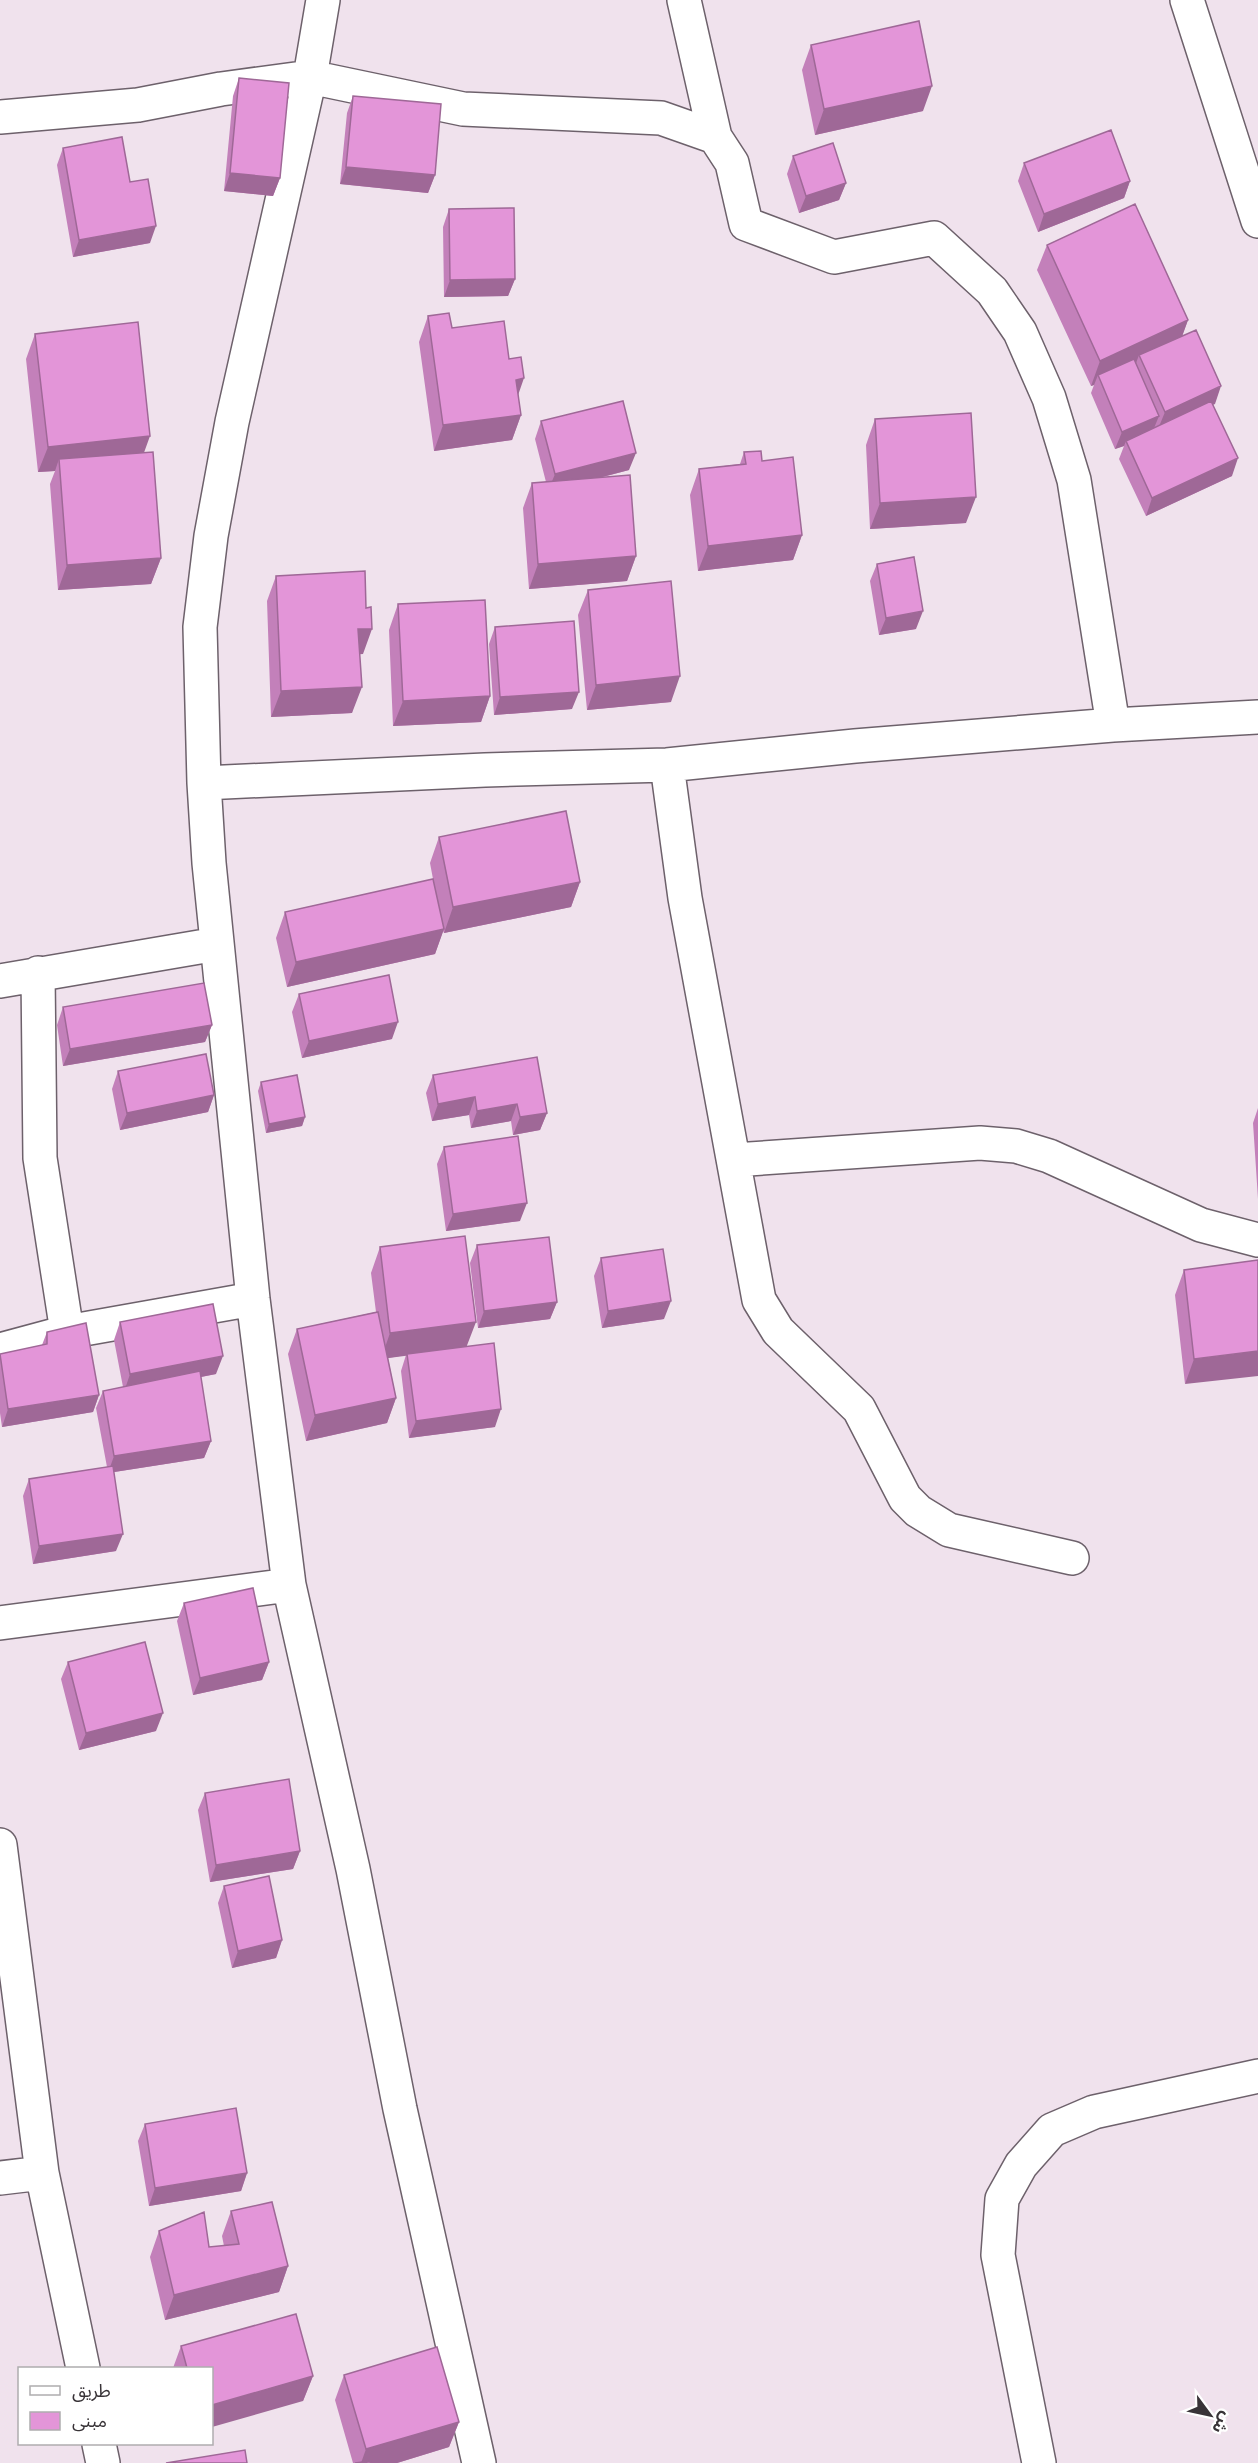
<svg xmlns="http://www.w3.org/2000/svg" width="1258" height="2463" font-family="Signika,'Noto Sans Arabic',sans-serif">
<rect width="100%" height="100%" fill="#f0e2ed"/>
<g fill="none" stroke-linecap="round" stroke-linejoin="round">
<defs>
<path id="minor" d="M 323,0 L 310,77 L 232,422 L 211,536 L 200,627 L 204,783 L 209,863 L 253,1299 L 289,1585 L 353,1869 L 400,2109 L 479,2463
M 684,0 L 715,137
M 1187,0 L 1258,221
M 0,117 L 138,105 L 221,89 L 310,77 L 463,109 L 661,118 L 715,137 L 732,163 L 746,224 L 834,257 L 934,238 L 992,291 L 1020,332 L 1049,398 L 1074,480 L 1113,725
M 667,765 L 685,898 L 759,1300 L 778,1331 L 859,1409 L 905,1498 L 918,1511 L 949,1530 L 1072,1558
M 204,783 L 485,770 L 667,765 L 855,746 L 1113,725 L 1258,717
M 38,973 L 40,1158 L 67,1332
M 0,981 L 217,944
M 734,1160 L 980,1143 L 1016,1146 L 1049,1156 L 1201,1225 L 1258,1240
M 0,1350 L 67,1332 L 253,1299
M 0,1623 L 289,1585
M 0,1845 L 42,2173 L 83,2368
M 0,2178 L 42,2173
M 99,2444 L 103,2463
M 1039,2463 L 998,2255 L 1002,2199 L 1021,2165 L 1052,2130 L 1094,2112 L 1258,2076"/>
</defs>
<use href="#minor" stroke="#6d616b" stroke-width="36"/>
<use href="#minor" stroke="#fff" stroke-width="33"/>
</g>
<path fill="#c380ba" d="M 811,45 L 923,111 L 815,135 L 802,70 Z
M 239,78 L 280,178 L 273,196 L 224,191 L 233,96 Z
M 353,96 L 435,175 L 428,193 L 340,184 L 347,113 Z
M 63,148 L 130,182 L 150,243 L 73,257 L 57,165 Z
M 793,156 L 846,183 L 839,200 L 799,213 L 787,174 Z
M 1024,163 L 1130,181 L 1124,198 L 1038,232 L 1018,181 Z
M 449,209 L 515,279 L 508,296 L 444,297 L 443,227 Z
M 1047,245 L 1188,320 L 1182,336 L 1215,404 L 1213,404 L 1232,476 L 1146,516 L 1119,459 L 1124,446 L 1115,449 L 1091,393 L 1094,385 L 1091,386 L 1037,270 Z
M 428,316 L 509,359 L 518,394 L 521,415 L 512,440 L 434,451 L 419,342 Z
M 35,334 L 144,453 L 161,558 L 151,584 L 58,590 L 50,484 L 55,471 L 38,472 L 26,359 Z
M 875,419 L 966,523 L 870,529 L 866,445 Z
M 541,421 L 629,470 L 603,477 L 636,556 L 627,581 L 529,589 L 523,508 L 532,483 L 546,482 L 535,439 Z
M 744,452 L 762,461 L 802,535 L 793,560 L 698,571 L 690,495 L 699,469 L 740,464 Z
M 877,564 L 916,629 L 879,635 L 870,581 Z
M 276,576 L 363,654 L 360,654 L 352,713 L 271,717 L 267,601 Z
M 588,590 L 671,702 L 587,710 L 578,615 Z
M 398,604 L 490,696 L 481,722 L 393,726 L 389,630 Z
M 495,627 L 572,709 L 494,715 L 489,644 Z
M 439,837 L 580,882 L 571,907 L 444,933 L 443,931 L 435,954 L 287,987 L 276,938 L 285,912 L 433,879 L 430,863 Z
M 299,994 L 392,1039 L 302,1058 L 292,1012 Z
M 63,1007 L 212,1025 L 205,1042 L 63,1066 L 57,1025 Z
M 118,1071 L 214,1095 L 208,1112 L 120,1130 L 112,1089 Z
M 433,1075 L 547,1113 L 540,1130 L 513,1135 L 511,1121 L 471,1128 L 469,1115 L 432,1121 L 426,1093 Z
M 261,1082 L 305,1117 L 302,1126 L 266,1133 L 258,1091 Z
M 1258,1108 L 1258,1199 L 1253,1123 Z
M 444,1147 L 520,1221 L 446,1231 L 437,1164 Z
M 477,1245 L 557,1302 L 550,1319 L 478,1328 L 470,1263 Z
M 380,1247 L 467,1346 L 495,1427 L 409,1438 L 401,1371 L 406,1355 L 388,1358 L 396,1398 L 387,1423 L 306,1441 L 288,1354 L 297,1329 L 376,1312 L 371,1273 Z
M 601,1258 L 664,1319 L 602,1328 L 594,1276 Z
M 1258,1260 L 1185,1384 L 1175,1295 L 1184,1270 Z
M 120,1322 L 216,1374 L 201,1377 L 211,1441 L 204,1458 L 114,1472 L 116,1551 L 33,1564 L 23,1496 L 29,1479 L 107,1467 L 96,1408 L 103,1391 L 123,1387 L 114,1340 Z
M 47,1332 L 99,1395 L 93,1412 L 2,1427 L 0,1413 L 0,1354 L 42,1345 Z
M 184,1603 L 269,1662 L 262,1680 L 193,1695 L 177,1621 Z
M 68,1662 L 156,1731 L 79,1750 L 61,1679 Z
M 205,1793 L 300,1851 L 293,1869 L 210,1882 L 198,1810 Z
M 224,1886 L 282,1940 L 276,1958 L 232,1968 L 218,1903 Z
M 145,2124 L 247,2173 L 241,2191 L 149,2206 L 138,2141 Z
M 231,2211 L 288,2266 L 279,2292 L 165,2320 L 150,2257 L 159,2231 L 209,2247 L 224,2246 L 222,2236 Z
M 181,2346 L 313,2376 L 303,2401 L 212,2368 L 173,2368 Z
M 344,2375 L 459,2422 L 449,2447 L 397,2463 L 353,2463 L 335,2400 Z"/>
<path fill="#9f6897" d="M 932,86 L 923,111 L 815,135 L 824,109 Z
M 346,167 L 435,175 L 428,193 L 340,184 Z
M 230,173 L 280,178 L 273,196 L 224,191 Z
M 1130,181 L 1124,198 L 1038,232 L 1044,214 Z
M 846,183 L 839,200 L 799,213 L 806,196 Z
M 156,226 L 150,243 L 73,257 L 79,240 Z
M 515,279 L 508,296 L 444,297 L 450,280 Z
M 1188,320 L 1179,345 L 1139,355 L 1135,366 L 1098,375 L 1094,385 L 1091,386 L 1100,361 Z
M 524,378 L 515,404 L 516,380 Z
M 1221,386 L 1215,404 L 1158,429 L 1165,412 Z
M 521,415 L 512,440 L 434,451 L 443,425 Z
M 1159,416 L 1152,433 L 1126,441 L 1124,446 L 1115,449 L 1122,432 Z
M 150,436 L 141,461 L 59,459 L 55,471 L 38,472 L 48,447 Z
M 636,453 L 629,470 L 548,491 L 555,474 Z
M 1238,458 L 1232,476 L 1146,516 L 1152,498 Z
M 976,497 L 966,523 L 870,529 L 880,503 Z
M 802,535 L 793,560 L 698,571 L 708,546 Z
M 636,556 L 627,581 L 529,589 L 538,564 Z
M 161,558 L 151,584 L 58,590 L 67,565 Z
M 923,611 L 916,629 L 879,635 L 886,618 Z
M 358,629 L 372,629 L 363,654 L 349,655 Z
M 680,676 L 671,702 L 587,710 L 596,685 Z
M 362,687 L 352,713 L 271,717 L 281,691 Z
M 579,692 L 572,709 L 494,715 L 500,697 Z
M 490,696 L 481,722 L 393,726 L 403,701 Z
M 580,882 L 571,907 L 444,933 L 453,907 Z
M 444,929 L 435,954 L 287,987 L 296,962 Z
M 398,1022 L 392,1039 L 302,1058 L 309,1041 Z
M 212,1025 L 205,1042 L 63,1066 L 70,1049 Z
M 214,1095 L 208,1112 L 120,1130 L 127,1113 Z
M 475,1097 L 469,1115 L 432,1121 L 438,1104 Z
M 517,1104 L 511,1121 L 471,1128 L 477,1111 Z
M 547,1113 L 540,1130 L 513,1135 L 520,1117 Z
M 305,1117 L 302,1126 L 266,1133 L 269,1124 Z
M 527,1203 L 520,1221 L 446,1231 L 453,1214 Z
M 671,1301 L 664,1319 L 602,1328 L 608,1311 Z
M 557,1302 L 550,1319 L 478,1328 L 484,1311 Z
M 476,1322 L 466,1348 L 381,1359 L 390,1333 Z
M 1258,1351 L 1258,1376 L 1185,1384 L 1194,1359 Z
M 223,1356 L 216,1374 L 124,1392 L 130,1374 Z
M 99,1395 L 93,1412 L 2,1427 L 8,1409 Z
M 396,1398 L 387,1423 L 306,1441 L 315,1415 Z
M 501,1409 L 495,1427 L 409,1438 L 416,1421 Z
M 211,1441 L 204,1458 L 108,1473 L 114,1456 Z
M 123,1534 L 116,1551 L 33,1564 L 39,1546 Z
M 269,1662 L 262,1680 L 193,1695 L 200,1678 Z
M 163,1713 L 156,1731 L 79,1750 L 86,1733 Z
M 300,1851 L 293,1869 L 210,1882 L 216,1865 Z
M 282,1940 L 276,1958 L 232,1968 L 238,1951 Z
M 247,2173 L 241,2191 L 149,2206 L 155,2188 Z
M 288,2266 L 279,2292 L 165,2320 L 174,2295 Z
M 313,2376 L 303,2401 L 212,2427 L 212,2405 Z
M 459,2422 L 449,2447 L 397,2463 L 361,2463 L 366,2449 Z"/>
<path fill="#e395d8" stroke="#9f6897" stroke-width="1.5" d="M 919,21 L 932,86 L 824,109 L 811,45 Z
M 239,78 L 289,83 L 280,178 L 230,173 Z
M 353,96 L 441,104 L 435,175 L 346,167 Z
M 1111,130 L 1130,181 L 1044,214 L 1024,163 Z
M 122,137 L 130,182 L 148,179 L 156,226 L 79,240 L 63,148 Z
M 833,143 L 846,183 L 806,196 L 793,156 Z
M 1135,204 L 1188,320 L 1100,361 L 1047,245 Z
M 514,208 L 515,279 L 450,280 L 449,209 Z
M 449,313 L 452,328 L 504,321 L 509,359 L 521,357 L 524,378 L 516,380 L 521,415 L 443,425 L 428,316 Z
M 138,322 L 150,436 L 48,447 L 35,334 Z
M 1196,330 L 1221,386 L 1165,412 L 1139,355 Z
M 1134,359 L 1159,416 L 1122,432 L 1098,375 Z
M 623,401 L 636,453 L 555,474 L 541,421 Z
M 1211,401 L 1238,458 L 1152,498 L 1126,441 Z
M 971,413 L 976,497 L 880,503 L 875,419 Z
M 761,451 L 762,461 L 793,457 L 802,535 L 708,546 L 699,469 L 746,464 L 744,452 Z
M 153,452 L 161,558 L 67,565 L 59,459 Z
M 630,475 L 636,556 L 538,564 L 532,483 Z
M 914,557 L 923,611 L 886,618 L 877,564 Z
M 365,571 L 366,608 L 371,607 L 372,629 L 358,629 L 362,687 L 281,691 L 276,576 Z
M 671,581 L 680,676 L 596,685 L 588,590 Z
M 485,600 L 490,696 L 403,701 L 398,604 Z
M 574,621 L 579,692 L 500,697 L 495,627 Z
M 566,811 L 580,882 L 453,907 L 439,837 Z
M 433,879 L 444,929 L 296,962 L 285,912 Z
M 389,975 L 398,1022 L 309,1041 L 299,994 Z
M 204,983 L 212,1025 L 70,1049 L 63,1007 Z
M 206,1054 L 214,1095 L 127,1113 L 118,1071 Z
M 537,1057 L 547,1113 L 520,1117 L 517,1104 L 477,1111 L 475,1097 L 438,1104 L 433,1075 Z
M 297,1075 L 305,1117 L 269,1124 L 261,1082 Z
M 518,1136 L 527,1203 L 453,1214 L 444,1147 Z
M 465,1236 L 476,1322 L 390,1333 L 380,1247 Z
M 549,1237 L 557,1302 L 484,1311 L 477,1245 Z
M 663,1249 L 671,1301 L 608,1311 L 601,1258 Z
M 1258,1260 L 1258,1351 L 1194,1359 L 1184,1270 Z
M 213,1304 L 223,1356 L 130,1374 L 120,1322 Z
M 378,1312 L 396,1398 L 315,1415 L 297,1329 Z
M 86,1323 L 99,1395 L 8,1409 L 0,1354 L 47,1344 L 47,1332 Z
M 494,1343 L 501,1409 L 416,1421 L 407,1354 Z
M 200,1371 L 211,1441 L 114,1456 L 103,1391 Z
M 113,1466 L 123,1534 L 39,1546 L 29,1479 Z
M 253,1588 L 269,1662 L 200,1678 L 184,1603 Z
M 145,1642 L 163,1713 L 86,1733 L 68,1662 Z
M 289,1779 L 300,1851 L 216,1865 L 205,1793 Z
M 269,1876 L 282,1940 L 238,1951 L 224,1886 Z
M 236,2108 L 247,2173 L 155,2188 L 145,2124 Z
M 272,2202 L 288,2266 L 174,2295 L 159,2231 L 204,2212 L 209,2247 L 239,2244 L 231,2211 Z
M 296,2314 L 313,2376 L 212,2405 L 212,2368 L 187,2368 L 181,2346 Z
M 437,2347 L 459,2422 L 366,2449 L 344,2375 Z
M 245,2450 L 247,2463 L 166,2463 Z
M 370,2461 L 371,2463 L 355,2463 Z"/>
<rect x="18" y="2367" width="195" height="78" fill="#ffffff" stroke="#afadaf" stroke-width="1.5"/>
<rect x="30" y="2386" width="30" height="9" fill="#ffffff" stroke="#afadaf" stroke-width="1.5"/>
<text x="72" y="2397" font-size="18" fill="#383337">طريق</text>
<rect x="30" y="2412" width="30" height="18" fill="#e395d8" stroke="#afadaf" stroke-width="1.5"/>
<text x="72" y="2427" font-size="18" fill="#383337">مبنى</text>
<g transform="translate(1210 2415) rotate(123)" stroke="#ffffff" stroke-width="4.5" paint-order="stroke">
<path d="M0-4.5L10 22L0 15L-10 22Z" fill="#383337"/>
<text y="-9" font-size="16" font-weight="bold" text-anchor="middle" fill="#383337">ش</text>
</g>
</svg>
